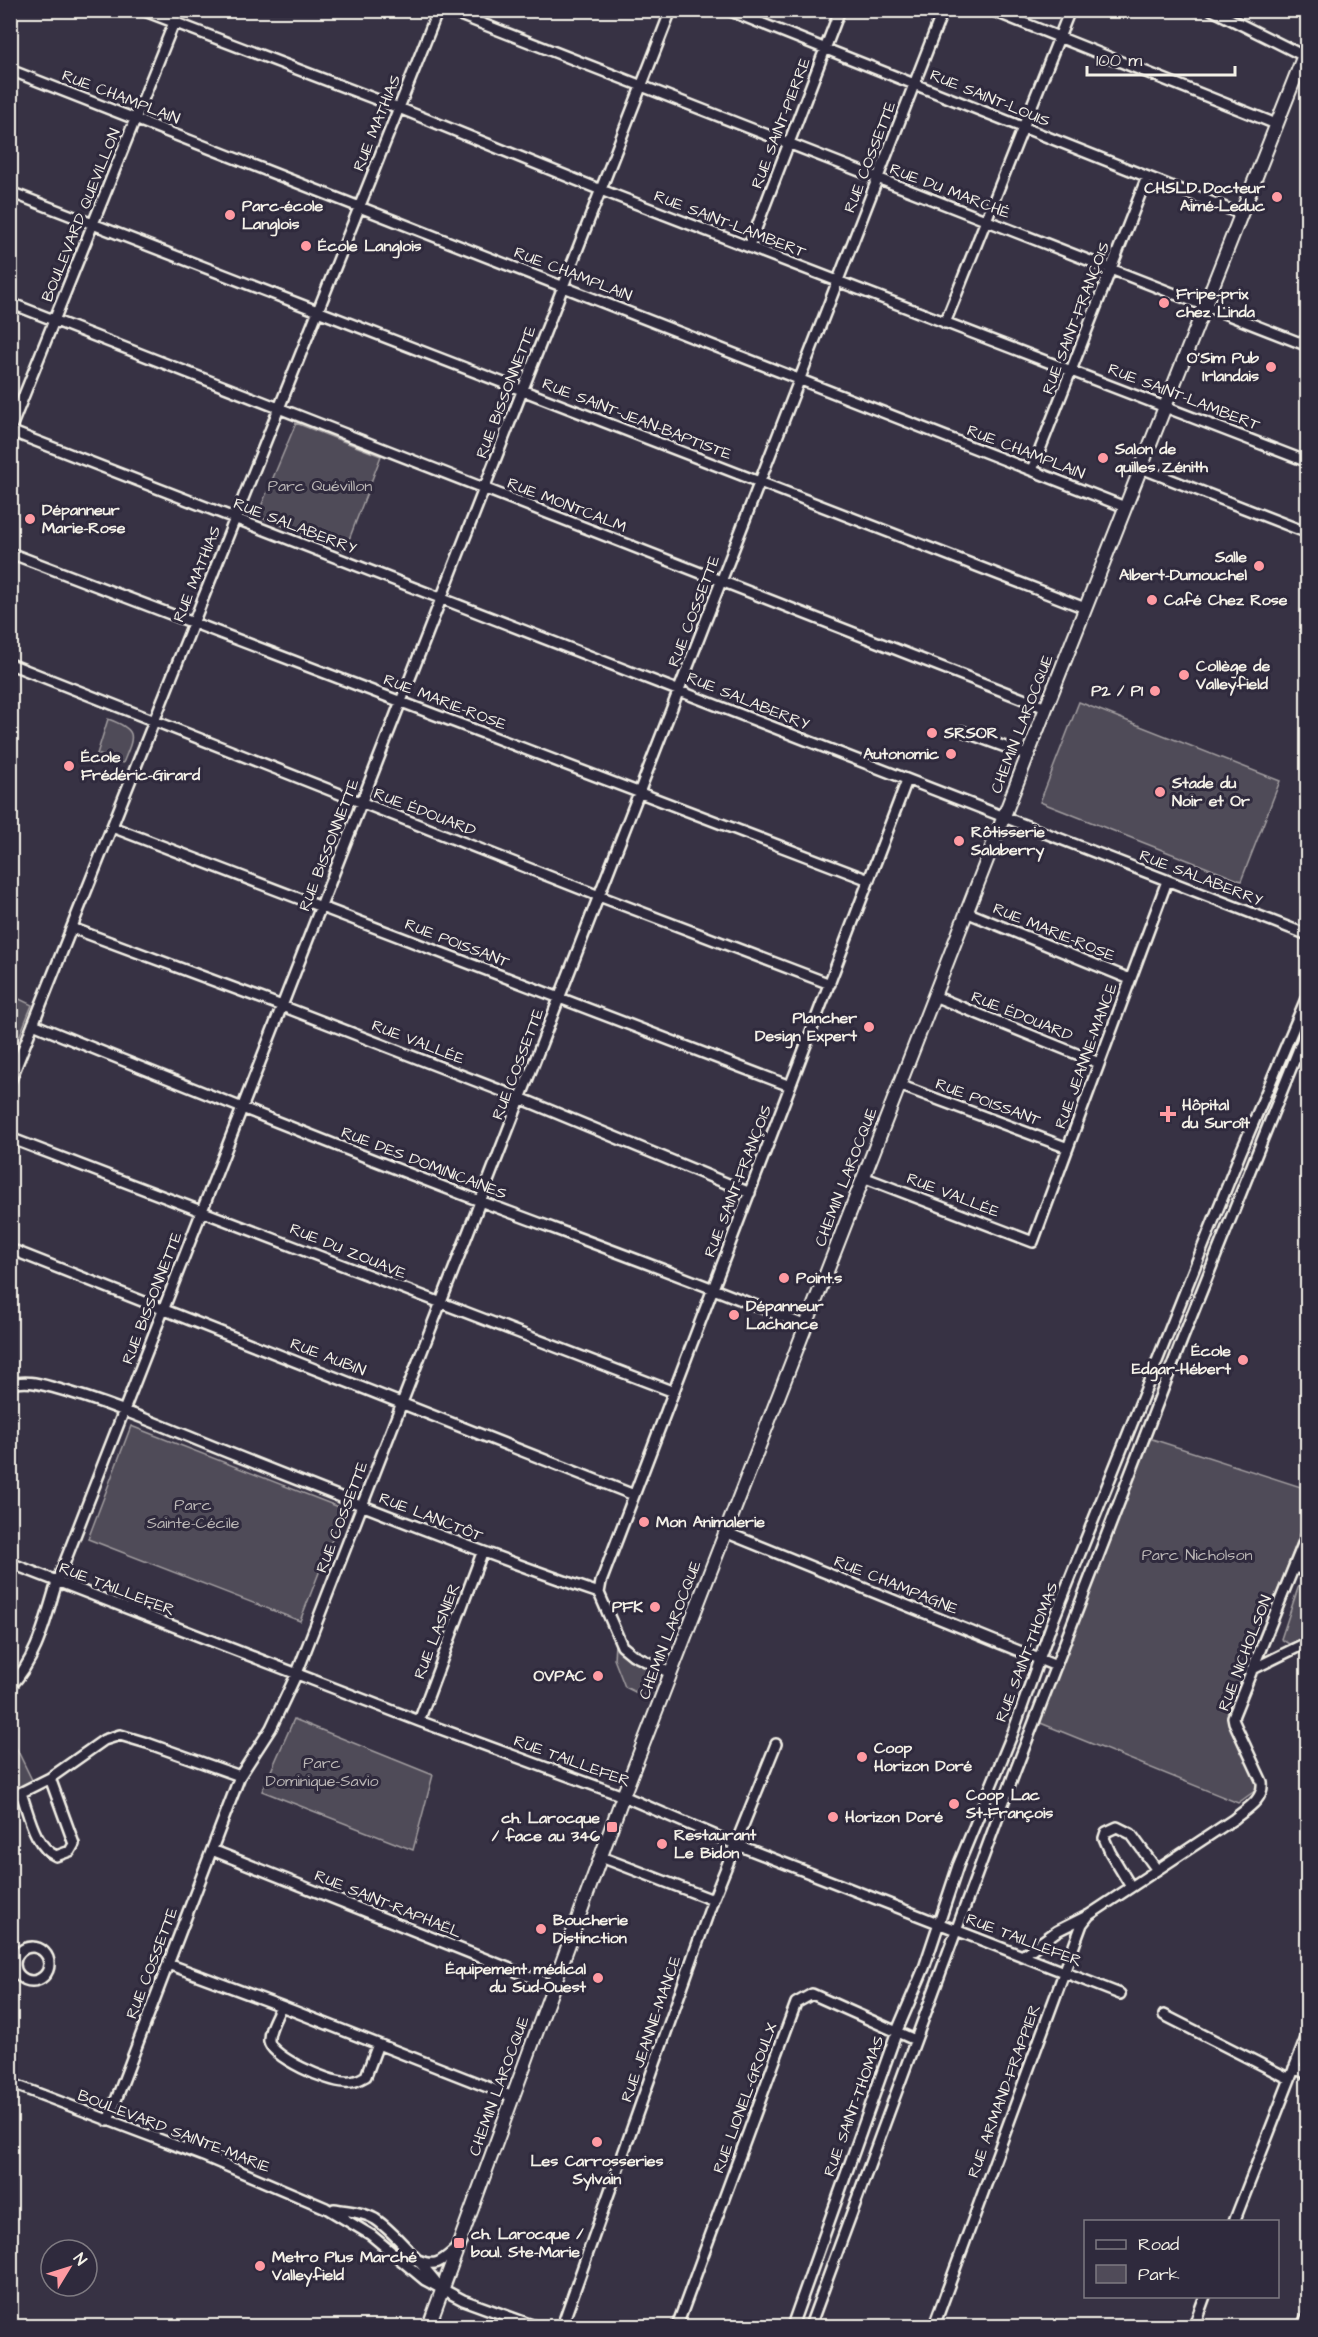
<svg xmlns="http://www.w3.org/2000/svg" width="1318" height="2337" font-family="'Architects Daughter',sans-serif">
<rect width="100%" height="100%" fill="#373244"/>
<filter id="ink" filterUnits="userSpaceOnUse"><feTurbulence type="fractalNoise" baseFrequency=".0167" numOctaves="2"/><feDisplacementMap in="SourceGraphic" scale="12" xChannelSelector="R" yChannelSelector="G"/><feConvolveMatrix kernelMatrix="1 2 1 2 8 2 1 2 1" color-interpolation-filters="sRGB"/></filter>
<g filter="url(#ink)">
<path fill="#504b59" stroke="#a29ea0" stroke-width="1.5" d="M 296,423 L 381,456 L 345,550 L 257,516 Z
M 1079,702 L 1280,781 L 1241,881 L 1040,802 Z
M 108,719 C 139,730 134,736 123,763 L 97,754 Z
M 11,995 L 32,1005 L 11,1057 Z
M 131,1426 L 344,1509 L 300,1621 L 88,1539 Z
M 1149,1438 L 1307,1489 L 1307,1516 L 1229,1716 L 1262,1782 L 1256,1790 L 1238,1803 L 1038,1722 Z
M 1302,1582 L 1307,1582 L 1307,1637 L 1289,1644 L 1281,1639 L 1298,1588 Z
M 615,1644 L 631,1659 L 664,1673 L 653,1701 L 625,1687 L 614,1659 Z
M 294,1719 L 433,1775 L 413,1850 L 262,1791 Z
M 11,1737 L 32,1780 L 11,1792 L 10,1792 Z"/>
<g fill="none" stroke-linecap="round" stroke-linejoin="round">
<defs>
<path id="minor" d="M 142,10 L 399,108 L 601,190 L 1308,462
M 447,10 L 1308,346
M 728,10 L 1241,214
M 991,10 L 1276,124
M 1212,10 L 1308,58
M 10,70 L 1125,507
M 10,192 L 1085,608
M 749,247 L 840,10
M 10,303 L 1046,708
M 945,323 L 1070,10
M 10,430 L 179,10
M 10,431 L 1308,935
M 1141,468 L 1308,533
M 1032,470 L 1147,177
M 10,553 L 869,880
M 10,664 L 599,896 L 830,984
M 962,731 L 1027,755
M 112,827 L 790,1086
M 966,912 L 1130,979
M 72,928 L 282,1006 L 520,1098 L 750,1193
M 934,996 L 1099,1063
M 33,1024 C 182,1084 330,1144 480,1201 C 589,1242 698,1281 806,1326
M 1296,1056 L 1308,1061
M 10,1082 L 438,10
M 899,1085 L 1068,1148
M 10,1138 C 232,1221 452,1309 674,1392
M 863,1177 L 1033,1242 L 1167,881
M 10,1249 L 634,1495
M 10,1385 C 25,1379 40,1384 55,1388 C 118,1405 180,1434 242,1458 C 360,1505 479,1552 599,1593 L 622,1646 L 633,1655 L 670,1673
M 725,1532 L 1056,1666
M 10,1563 L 419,1721 L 623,1796 L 735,1844 L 1120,1994
M 1294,1567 L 1308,1571
M 599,1593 L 601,1582 L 907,780
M 1251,1670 L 1308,1642
M 10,1687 C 38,1657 45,1620 57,1582 L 671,10
M 419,1721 L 482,1553
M 21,1793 C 29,1814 34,1846 56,1856 L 70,1851 L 74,1844 L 50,1778
M 10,1798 L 50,1778 L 104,1740 L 120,1735 L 147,1743 L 240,1776
M 212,1850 L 553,1986
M 601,1857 L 713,1900
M 1131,1887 L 1110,1852 L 1104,1838 L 1106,1832 L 1117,1827 L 1131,1834 L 1157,1870
M15 1964a17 17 0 1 1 34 0a17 17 0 1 1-34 0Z
M 1022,1956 L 1057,1931 L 1089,1915
M 168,1964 L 281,2006 L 513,2097
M 281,2006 C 277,2016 268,2030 269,2041 C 272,2058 329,2082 344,2082 C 353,2083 359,2080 366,2076 L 378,2044
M 1164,2015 L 1290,2079
M 1294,2068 L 1308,2074
M 10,2083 L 206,2157 L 326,2208 L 371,2235 L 425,2280 L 463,2300 L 535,2326
M 108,2121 L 240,1776 L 271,1728 L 297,1673 L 943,10
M 334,2209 C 348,2211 363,2212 375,2219 C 392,2230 427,2270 440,2287
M 1234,2222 L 1308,2033
M 418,2260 C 436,2268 442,2261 456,2249
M 562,2326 L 713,1900 L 776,1744
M 677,2326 L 796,2003 L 812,1994 L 915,2040
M 792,2326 L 897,2031 L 924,1968 L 958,1866 L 1012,1735 L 1051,1626 L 1240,1154 L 1308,994
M 810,2326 L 1014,1774 L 1182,1340 L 1308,1026
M 934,2326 L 1082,1924 L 1089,1915 L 1234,1819 C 1246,1809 1264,1800 1262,1782 L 1234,1722 L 1233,1717 L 1308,1532
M 1194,2326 L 1205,2296
M 1302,2326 L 1308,2314"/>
<path id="major" d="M 429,2326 L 623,1796 L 1046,708 L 1308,45"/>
</defs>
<use href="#minor" stroke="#f4f1e8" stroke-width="14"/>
<use href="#major" stroke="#f4f1e8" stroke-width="16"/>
<use href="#minor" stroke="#2f2a3d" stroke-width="9"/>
<use href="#major" stroke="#2f2a3d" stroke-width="12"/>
</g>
</g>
<g fill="#ff9aa2" stroke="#2f2a3d" stroke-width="2">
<circle cx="1277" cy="197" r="6"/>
<circle cx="230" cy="215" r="6"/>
<circle cx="306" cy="246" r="6"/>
<circle cx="1164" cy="303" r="6"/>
<circle cx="1271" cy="367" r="6"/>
<circle cx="1103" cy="458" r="6"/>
<circle cx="30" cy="519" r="6"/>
<circle cx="1259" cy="566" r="6"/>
<circle cx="1152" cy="600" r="6"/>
<circle cx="1184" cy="675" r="6"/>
<circle cx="1155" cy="691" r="6"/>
<circle cx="932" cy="733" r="6"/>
<circle cx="951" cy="754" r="6"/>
<circle cx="69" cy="766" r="6"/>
<circle cx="1160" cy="792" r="6"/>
<circle cx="959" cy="841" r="6"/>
<circle cx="869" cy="1027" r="6"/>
<path d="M1165 1105h6v6h6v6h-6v6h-6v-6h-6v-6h6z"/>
<circle cx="784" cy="1278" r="6"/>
<circle cx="734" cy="1315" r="6"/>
<circle cx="1243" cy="1360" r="6"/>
<circle cx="644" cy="1522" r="6"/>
<circle cx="655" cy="1607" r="6"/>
<circle cx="598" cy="1676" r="6"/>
<circle cx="862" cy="1757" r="6"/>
<circle cx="954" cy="1804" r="6"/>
<circle cx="833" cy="1817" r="6"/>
<rect x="606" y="1821" width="12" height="12" rx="3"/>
<circle cx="662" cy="1844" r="6"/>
<circle cx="541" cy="1929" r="6"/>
<circle cx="598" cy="1978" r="6"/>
<circle cx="597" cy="2142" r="6"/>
<rect x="453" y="2237" width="12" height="12" rx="3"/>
<circle cx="260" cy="2266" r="6"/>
</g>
<g text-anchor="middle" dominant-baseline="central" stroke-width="6" stroke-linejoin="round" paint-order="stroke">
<g font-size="16" fill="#f4f1e8" stroke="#2f2a3d">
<text transform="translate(121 97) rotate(21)">RUE CHAMPLAIN</text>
<text transform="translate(990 98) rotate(22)">RUE SAINT-LOUIS</text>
<text transform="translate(377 123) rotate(-68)">RUE MATHIAS</text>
<text transform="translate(781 123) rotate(-69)">RUE SAINT-PIERRE</text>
<text transform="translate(870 157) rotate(-69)">RUE COSSETTE</text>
<text transform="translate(950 191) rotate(21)">RUE DU MARCHÉ</text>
<text transform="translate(81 215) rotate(-68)">BOULEVARD QUEVILLON</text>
<text transform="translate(730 224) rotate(21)">RUE SAINT-LAMBERT</text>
<text transform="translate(573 274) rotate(21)">RUE CHAMPLAIN</text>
<text transform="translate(1076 318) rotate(-69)">RUE SAINT-FRANÇOIS</text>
<text transform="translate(506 392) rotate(-69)">RUE BISSONNETTE</text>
<text transform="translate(1184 397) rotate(21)">RUE SAINT-LAMBERT</text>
<text transform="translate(637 419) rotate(21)">RUE SAINT-JEAN-BAPTISTE</text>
<text transform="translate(1026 452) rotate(21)">RUE CHAMPLAIN</text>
<text transform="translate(567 505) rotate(21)">RUE MONTCALM</text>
<text transform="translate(295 526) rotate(21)">RUE SALABERRY</text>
<text transform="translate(197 574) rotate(-68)">RUE MATHIAS</text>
<text transform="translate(694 611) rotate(-69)">RUE COSSETTE</text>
<text transform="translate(748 701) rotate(22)">RUE SALABERRY</text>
<text transform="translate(445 702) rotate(21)">RUE MARIE-ROSE</text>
<text transform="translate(1022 724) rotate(-69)">CHEMIN LAROCQUE</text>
<text transform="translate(425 812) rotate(21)">RUE ÉDOUARD</text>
<text transform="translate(329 845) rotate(-69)">RUE BISSONNETTE</text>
<text transform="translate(1201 878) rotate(21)">RUE SALABERRY</text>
<text transform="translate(1054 932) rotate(22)">RUE MARIE-ROSE</text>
<text transform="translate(457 943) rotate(21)">RUE POISSANT</text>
<text transform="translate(1022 1016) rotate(22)">RUE ÉDOUARD</text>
<text transform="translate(418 1042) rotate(21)">RUE VALLÉE</text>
<text transform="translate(1086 1056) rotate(-70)">RUE JEANNE-MANCE</text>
<text transform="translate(518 1064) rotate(-69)">RUE COSSETTE</text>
<text transform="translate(988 1102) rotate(20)">RUE POISSANT</text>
<text transform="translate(424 1163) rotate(21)">RUE DES DOMINICAINES</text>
<text transform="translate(846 1177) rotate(-69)">CHEMIN LAROCQUE</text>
<text transform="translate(738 1181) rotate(-69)">RUE SAINT-FRANÇOIS</text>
<text transform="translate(953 1195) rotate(21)">RUE VALLÉE</text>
<text transform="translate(348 1251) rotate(22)">RUE DU ZOUAVE</text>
<text transform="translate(152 1298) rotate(-69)">RUE BISSONNETTE</text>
<text transform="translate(328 1357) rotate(21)">RUE AUBIN</text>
<text transform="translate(342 1517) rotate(-69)">RUE COSSETTE</text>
<text transform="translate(431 1517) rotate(21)">RUE LANCTÔT</text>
<text transform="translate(896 1585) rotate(22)">RUE CHAMPAGNE</text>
<text transform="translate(117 1589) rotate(21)">RUE TAILLEFER</text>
<text transform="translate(670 1630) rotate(-69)">CHEMIN LAROCQUE</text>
<text transform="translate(437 1631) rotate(-69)">RUE LASNIER</text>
<text transform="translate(1027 1652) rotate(-69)">RUE SAINT-THOMAS</text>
<text transform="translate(1245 1653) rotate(-69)">RUE NICHOLSON</text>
<text transform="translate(572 1761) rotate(20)">RUE TAILLEFER</text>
<text transform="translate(388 1904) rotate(22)">RUE SAINT-RAPHAËL</text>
<text transform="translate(1024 1940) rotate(21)">RUE TAILLEFER</text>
<text transform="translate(152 1963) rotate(-69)">RUE COSSETTE</text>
<text transform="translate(651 2029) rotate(-71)">RUE JEANNE-MANCE</text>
<text transform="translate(499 2086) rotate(-70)">CHEMIN LAROCQUE</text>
<text transform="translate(1004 2091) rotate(-70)">RUE ARMAND-FRAPPIER</text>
<text transform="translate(745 2098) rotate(-70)">RUE LIONEL-GROULX</text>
<text transform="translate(854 2106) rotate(-70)">RUE SAINT-THOMAS</text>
<text transform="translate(174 2131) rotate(21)">BOULEVARD SAINTE-MARIE</text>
</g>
<g font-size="16" font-weight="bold" fill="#f4f1e8" stroke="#2f2a3d" text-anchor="start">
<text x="1265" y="188" text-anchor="end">CHSLD Docteur<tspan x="1265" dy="18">Aimé-Leduc</tspan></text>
<text x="242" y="206">Parc-école<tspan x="242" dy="18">Langlois</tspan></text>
<text x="318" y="246">École Langlois</text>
<text x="1176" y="294">Fripe-prix<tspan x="1176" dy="18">chez Linda</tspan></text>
<text x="1259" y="358" text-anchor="end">O'Sim Pub<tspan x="1259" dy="18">Irlandais</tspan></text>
<text x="1115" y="449">Salon de<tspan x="1115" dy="18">quilles Zénith</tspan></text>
<text x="42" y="510">Dépanneur<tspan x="42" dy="18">Marie-Rose</tspan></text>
<text x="1247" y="557" text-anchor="end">Salle<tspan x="1247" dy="18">Albert-Dumouchel</tspan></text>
<text x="1164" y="600">Café Chez Rose</text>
<text x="1196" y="666">Collège de<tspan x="1196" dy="18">Valleyfield</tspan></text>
<text x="1143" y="691" text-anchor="end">P2 / P1</text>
<text x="944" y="733">SRSOR</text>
<text x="939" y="754" text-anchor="end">Autonomic</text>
<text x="81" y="757">École<tspan x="81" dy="18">Frédéric-Girard</tspan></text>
<text x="1172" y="783">Stade du<tspan x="1172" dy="18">Noir et Or</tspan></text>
<text x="971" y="832">Rôtisserie<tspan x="971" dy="18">Salaberry</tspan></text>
<text x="857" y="1018" text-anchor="end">Plancher<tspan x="857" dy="18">Design Expert</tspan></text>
<text x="1182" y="1105">Hôpital<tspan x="1182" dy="18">du Suroît</tspan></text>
<text x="796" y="1278">Point.s</text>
<text x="746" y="1306">Dépanneur<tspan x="746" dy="18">Lachance</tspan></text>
<text x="1231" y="1351" text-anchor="end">École<tspan x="1231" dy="18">Edgar-Hébert</tspan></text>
<text x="656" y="1522">Mon Animalerie</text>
<text x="643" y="1607" text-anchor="end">PFK</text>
<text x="586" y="1676" text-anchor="end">OVPAC</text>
<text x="874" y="1748">Coop<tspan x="874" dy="18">Horizon Doré</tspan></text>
<text x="966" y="1795">Coop Lac<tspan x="966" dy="18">St-François</tspan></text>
<text x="845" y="1817">Horizon Doré</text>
<text x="600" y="1818" text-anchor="end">ch. Larocque<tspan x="600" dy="18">/ face au 346</tspan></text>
<text x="674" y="1835">Restaurant<tspan x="674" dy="18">Le Bidon</tspan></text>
<text x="553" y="1920">Boucherie<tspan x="553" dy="18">Distinction</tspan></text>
<text x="586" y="1969" text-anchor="end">Équipement médical<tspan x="586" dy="18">du Sud-Ouest</tspan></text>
<text x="597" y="2161" text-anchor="middle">Les Carrosseries<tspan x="597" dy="18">Sylvain</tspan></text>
<text x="471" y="2234">ch. Larocque /<tspan x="471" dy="18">boul. Ste-Marie</tspan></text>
<text x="272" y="2257">Metro Plus Marché<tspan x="272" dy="18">Valleyfield</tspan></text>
</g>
<g font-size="16" fill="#bbb7b6" stroke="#2f2a3d">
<text x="320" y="486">Parc Quévillon</text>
<text x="193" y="1505">Parc<tspan x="193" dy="18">Sainte-Cécile</tspan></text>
<text x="1197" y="1555">Parc Nicholson</text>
<text x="322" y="1763">Parc<tspan x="322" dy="18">Dominique-Savio</tspan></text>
</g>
</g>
<rect width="1318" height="2337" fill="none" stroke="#2f2a3d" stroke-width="36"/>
<rect x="18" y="18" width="1282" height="2301" fill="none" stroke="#f4f1e8" stroke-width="2" filter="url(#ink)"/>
<rect x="1084" y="2220" width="195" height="78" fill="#2f2a3d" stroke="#7e7a81" stroke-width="1.5"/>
<rect x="1096" y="2240" width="30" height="9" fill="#2f2a3d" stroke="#7e7a81" stroke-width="1.5"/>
<text x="1138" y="2250" font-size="18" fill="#f4f1e8">Road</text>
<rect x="1096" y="2265" width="30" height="18" fill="#504b59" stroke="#7e7a81" stroke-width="1.5"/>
<text x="1138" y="2280" font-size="18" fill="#f4f1e8">Park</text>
<g transform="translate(69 2268) rotate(52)"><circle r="28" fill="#2f2a3d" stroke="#7e7a81" stroke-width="1.5"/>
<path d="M0-4.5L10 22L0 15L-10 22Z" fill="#ff9aa2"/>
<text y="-9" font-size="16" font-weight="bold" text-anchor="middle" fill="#f4f1e8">N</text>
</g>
<path d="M1087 66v9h148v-9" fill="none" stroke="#f4f1e8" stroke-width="3"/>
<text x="1096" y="66" font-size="18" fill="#f4f1e8" stroke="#2f2a3d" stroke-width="4.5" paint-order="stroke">100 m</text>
</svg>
